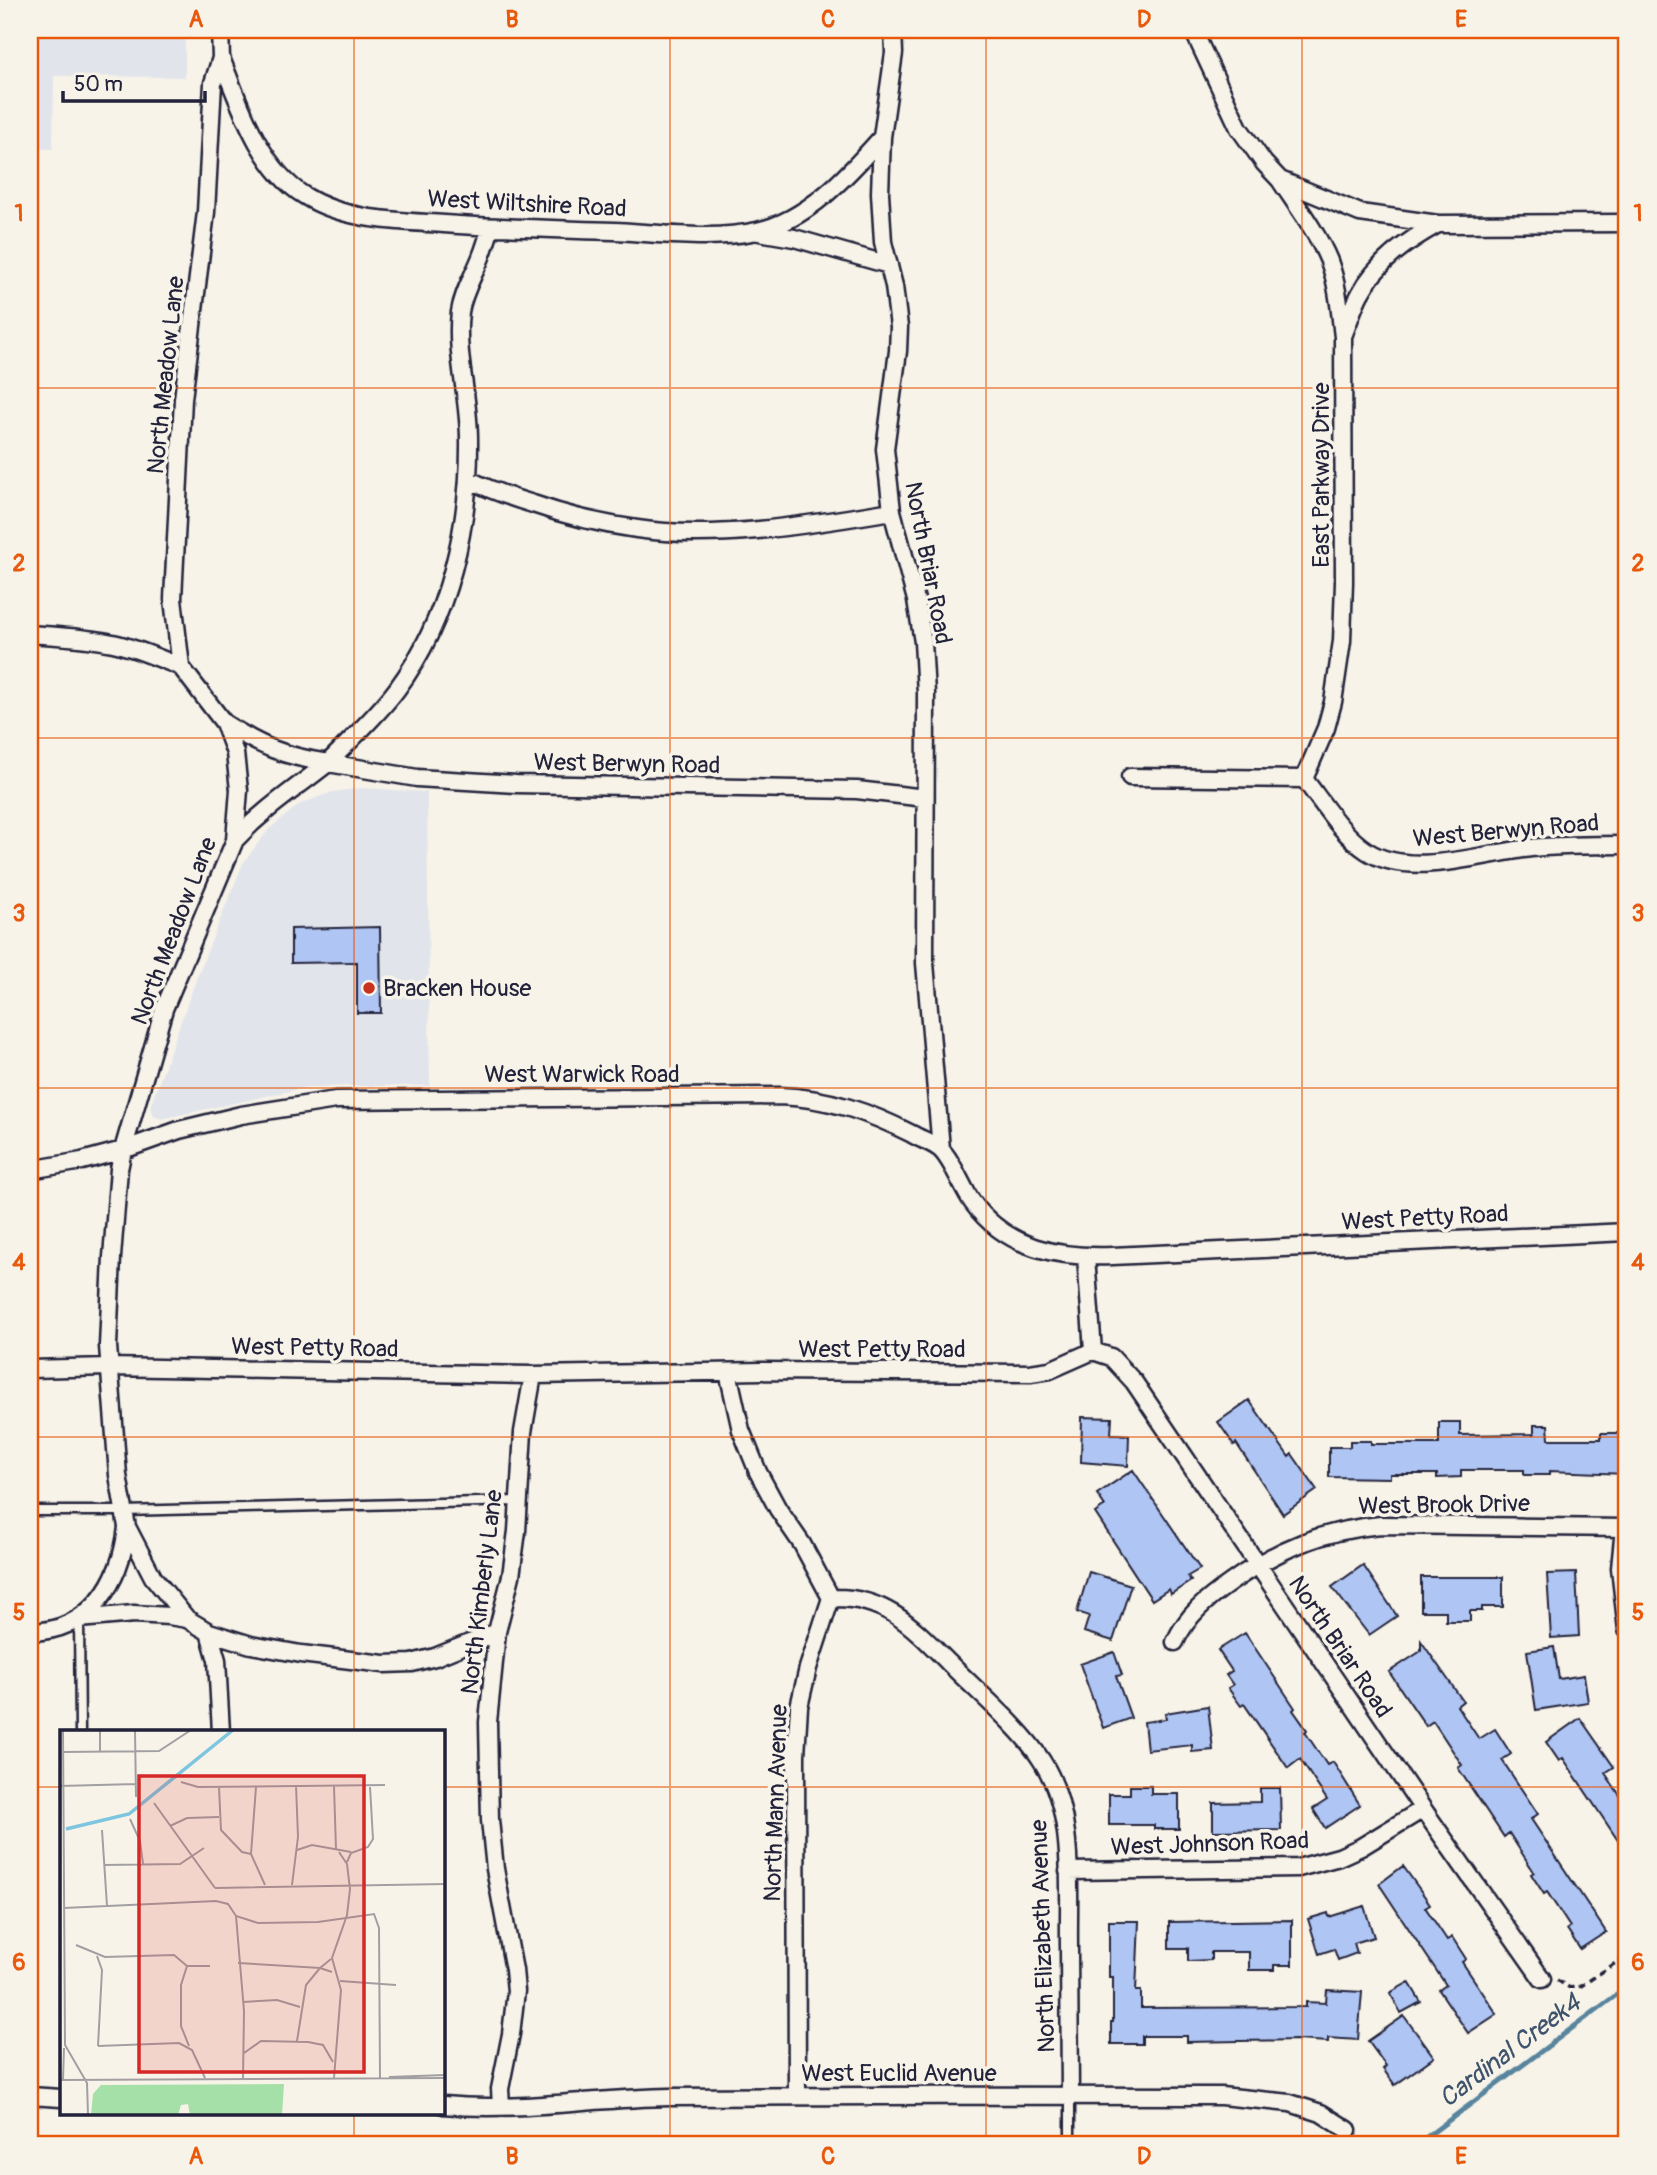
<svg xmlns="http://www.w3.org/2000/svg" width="1657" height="2175" font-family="Pangolin,sans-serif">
<rect width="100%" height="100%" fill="#f7f3e8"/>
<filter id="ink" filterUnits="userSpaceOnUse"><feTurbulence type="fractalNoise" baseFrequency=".0143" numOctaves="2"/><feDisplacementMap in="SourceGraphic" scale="14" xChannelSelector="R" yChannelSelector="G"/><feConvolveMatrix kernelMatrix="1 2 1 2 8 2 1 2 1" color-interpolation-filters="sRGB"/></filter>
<g filter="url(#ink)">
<path fill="#e1e5eb" d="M 30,30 L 185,30 L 185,77 L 54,76 L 53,149 L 30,149 Z
M 362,788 L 427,792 L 430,1086 L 350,1086 L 304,1088 L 161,1119 L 154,1116 L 150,1107 L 198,974 L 243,863 L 269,829 L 300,804 L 332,792 Z"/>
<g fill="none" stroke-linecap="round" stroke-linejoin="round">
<path stroke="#59849d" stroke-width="5" d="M 1416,2145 L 1627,1987"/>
</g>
<path fill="#afc5f3" stroke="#22223b" stroke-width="2" d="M 380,927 L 381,1013 L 357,1013 L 357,962 L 291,963 L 291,929 Z
M 1249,1400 L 1289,1457 L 1292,1454 L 1317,1490 L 1283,1514 L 1236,1443 L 1234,1445 L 1218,1422 Z
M 1082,1417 L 1112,1418 L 1111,1434 L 1129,1435 L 1128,1466 L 1081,1462 Z
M 1439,1422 L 1460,1422 L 1460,1435 L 1534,1434 L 1534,1425 L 1548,1425 L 1549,1439 L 1601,1439 L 1601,1433 L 1627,1433 L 1627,1474 L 1549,1471 L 1549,1475 L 1524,1475 L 1524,1470 L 1461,1470 L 1461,1477 L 1437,1478 L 1437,1474 L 1390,1474 L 1390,1478 L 1329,1477 L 1329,1447 L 1350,1447 L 1350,1441 L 1371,1441 L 1371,1444 L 1439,1444 Z
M 1133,1470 L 1200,1569 L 1188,1576 L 1191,1581 L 1171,1594 L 1169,1589 L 1152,1600 L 1095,1513 L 1105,1506 L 1097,1494 Z
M 1363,1565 L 1397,1616 L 1369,1635 L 1332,1587 Z
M 1089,1572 L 1131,1585 L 1113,1641 L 1084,1632 L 1089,1616 L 1077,1612 Z
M 1576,1573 L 1579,1636 L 1551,1638 L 1547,1574 Z
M 1421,1577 L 1503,1577 L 1503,1607 L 1482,1607 L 1482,1611 L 1470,1611 L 1470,1621 L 1446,1621 L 1446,1611 L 1421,1611 Z
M 1245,1633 L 1295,1708 L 1293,1710 L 1307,1730 L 1305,1732 L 1327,1765 L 1333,1762 L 1360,1805 L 1325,1828 L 1313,1809 L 1327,1800 L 1300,1759 L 1288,1768 L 1244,1704 L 1241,1706 L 1228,1688 L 1233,1685 L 1226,1675 L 1232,1671 L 1218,1650 Z
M 1421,1641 L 1463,1701 L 1457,1706 L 1479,1739 L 1495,1729 L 1511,1754 L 1502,1760 L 1538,1814 L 1531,1819 L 1606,1932 L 1580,1949 L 1567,1929 L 1570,1927 L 1547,1892 L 1544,1894 L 1531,1874 L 1534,1872 L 1509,1833 L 1504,1837 L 1458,1768 L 1462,1765 L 1433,1721 L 1426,1726 L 1389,1672 L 1421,1651 Z
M 1554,1647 L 1559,1679 L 1584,1675 L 1588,1702 L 1536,1710 L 1527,1651 Z
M 1114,1652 L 1122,1675 L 1116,1676 L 1131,1718 L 1103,1728 L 1080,1664 Z
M 1208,1706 L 1213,1750 L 1192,1752 L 1192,1745 L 1147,1750 L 1144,1722 L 1166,1719 L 1165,1713 Z
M 1580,1718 L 1614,1767 L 1605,1773 L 1627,1806 L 1627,1854 L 1563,1758 L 1559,1761 L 1546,1742 Z
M 1130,1786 L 1151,1786 L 1151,1794 L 1179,1794 L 1179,1829 L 1154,1829 L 1154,1825 L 1109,1825 L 1109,1794 L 1130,1794 Z
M 1260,1788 L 1280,1788 L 1281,1830 L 1213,1831 L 1213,1803 L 1260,1802 Z
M 1403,1866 L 1430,1904 L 1425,1907 L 1447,1940 L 1452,1937 L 1466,1959 L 1462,1962 L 1497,2014 L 1468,2033 L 1439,1990 L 1446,1985 L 1379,1884 Z
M 1364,1906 L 1374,1937 L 1354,1943 L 1357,1953 L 1338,1960 L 1334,1949 L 1319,1954 L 1308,1919 L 1328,1913 L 1329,1917 Z
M 1292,1920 L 1292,1965 L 1274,1965 L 1274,1970 L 1249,1970 L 1249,1952 L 1211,1952 L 1211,1960 L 1188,1961 L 1188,1948 L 1169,1948 L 1169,1922 Z
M 1109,1921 L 1139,1921 L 1136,1991 L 1141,1991 L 1141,2008 L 1306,2007 L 1306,2002 L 1326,2003 L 1327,1990 L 1362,1992 L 1358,2040 L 1328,2038 L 1328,2042 L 1297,2040 L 1187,2042 L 1187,2036 L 1142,2036 L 1142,2044 L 1111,2044 L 1111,2022 L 1113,2022 L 1113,1977 L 1109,1977 Z
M 1409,1982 L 1421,2002 L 1401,2013 L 1390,1993 Z
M 1404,2016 L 1434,2057 L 1395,2085 L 1383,2069 L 1386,2066 L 1368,2041 Z"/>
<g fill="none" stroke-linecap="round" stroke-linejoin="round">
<defs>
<path id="lane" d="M 30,1511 L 124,1511 L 518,1501
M 79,1619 L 80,1732
M 1070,2096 L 1070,2145"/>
<path id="street" d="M 893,30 L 894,53 L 882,137 L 880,193 L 883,242 L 894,286 L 899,327 L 898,351 L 885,449 L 892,511 L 916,600 L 923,642 L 926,693 L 925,963 L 941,1149
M 1193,30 L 1239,128 L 1264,163 L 1280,180 L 1360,213 L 1438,224 L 1627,223
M 221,58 C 239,103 260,169 305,196 C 345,221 399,221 444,224 C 501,228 557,229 614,231 C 660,233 711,241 757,231 C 807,221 849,174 882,137
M 1280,180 C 1297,206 1317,232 1329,261 C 1338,285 1340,312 1343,337 L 1344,582 L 1342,641 L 1333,702 L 1326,728 L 1304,779
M 759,232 L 794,238 L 889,265
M 1343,336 C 1349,322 1353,307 1360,294 C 1377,262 1407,241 1438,224
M 468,479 C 489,490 510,497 533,504 C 567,516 601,524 637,529 C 716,541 813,524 892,511
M 30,634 C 58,636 85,637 113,643 C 136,648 159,658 181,667
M 224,723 C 262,747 283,756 328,763 C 351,739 377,716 397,689 C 449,619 470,525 469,439 C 469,397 455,353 460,312 C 463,292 474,275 481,257 C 485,247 488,237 491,227
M 1130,777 L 1304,779 C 1323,803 1341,834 1367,851 C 1410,879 1484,853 1531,848 C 1563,845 1595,845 1627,845
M 235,840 C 264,809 295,789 328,763 L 417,778 L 516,784 L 857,790 L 925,798
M 30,1170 L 82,1161 L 123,1150 L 179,1130 L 241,1115 L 336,1100 L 780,1096 C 828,1098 869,1112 912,1134 C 920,1139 933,1143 940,1149 C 952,1159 963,1190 973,1203 C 1007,1249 1059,1258 1112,1256 L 1627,1232
M 1086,1257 L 1093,1351
M 1093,1351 L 1111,1357 L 1134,1382 L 1423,1809 L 1542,1979
M 30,1369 L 109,1367 L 533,1375 L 762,1371 L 1030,1373 L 1050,1370 L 1093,1351
M 728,1372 L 741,1430 L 758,1472 L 778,1509 L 802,1544 L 831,1598 L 808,1668 L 799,1707 L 796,1755 L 797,2096
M 1624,1528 L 1620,1568 L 1627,1630
M 831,1598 C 887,1596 914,1628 951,1665 C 978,1692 1022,1729 1042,1761 C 1076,1814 1068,1887 1069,1948 C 1069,1997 1070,2047 1070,2096
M 79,1619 L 134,1614 L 169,1616 L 187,1619 L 209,1632 L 251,1645 L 301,1654 L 384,1664 L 412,1663 L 435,1657 L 497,1632
M 187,1619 L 153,1577 L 127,1527 L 118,1475 L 108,1346 L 112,1257 L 119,1169 L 123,1150 L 164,1009 L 235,840 L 239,790 L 235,753 L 224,723 L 181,667 L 173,599 L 183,399 L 206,212 L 213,83 L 221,58 L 220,30
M 30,1632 C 91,1631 121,1582 127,1527
M 209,1632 L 217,1660 L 221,1732
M 1175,1642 C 1187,1615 1207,1599 1230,1583 C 1277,1549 1324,1530 1381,1525 L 1627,1528
M 1068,1871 L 1298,1868 L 1339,1857 L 1361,1847 L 1423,1809
M 30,2096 L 61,2098
M 443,2105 C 519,2112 594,2098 670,2097 C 854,2095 1037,2096 1221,2096 L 1290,2103 L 1321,2113 L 1348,2130
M 501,2106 L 500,2089 L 511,2034 L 516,1991 L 514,1970 L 495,1869 L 490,1820 L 488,1722 L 497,1632 L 511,1576 L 517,1531 L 523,1432 L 533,1375"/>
</defs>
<use href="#lane" stroke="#22223b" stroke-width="13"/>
<use href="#street" stroke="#22223b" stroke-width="21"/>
<path stroke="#22223b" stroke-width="3.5" stroke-dasharray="7 5" stroke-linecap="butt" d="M 1557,1980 L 1570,1988 L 1581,1986 L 1623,1958 L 1627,1963"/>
<use href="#lane" stroke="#f7f3e8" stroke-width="8"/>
<use href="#street" stroke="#f7f3e8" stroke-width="16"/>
</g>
</g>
<path fill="none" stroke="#e8590c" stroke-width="2" stroke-opacity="0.55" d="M 354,30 L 354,1732M 670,30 L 670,2145M 986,30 L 986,2145M 1302,30 L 1302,2145M 30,388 L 1627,388M 30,738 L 1627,738M 30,1088 L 1627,1088M 30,1437 L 1627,1437M 30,1787 L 61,1787M 443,1787 L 1627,1787M 354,2114 L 354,2145"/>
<circle fill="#c8321e" stroke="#f7f3e8" stroke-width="2.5" cx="369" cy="988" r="7"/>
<g text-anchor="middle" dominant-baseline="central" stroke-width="7" stroke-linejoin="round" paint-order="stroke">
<g font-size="24" fill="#22223b" stroke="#f7f3e8">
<text transform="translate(527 204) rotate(3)">West Wiltshire Road</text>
<text transform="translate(166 375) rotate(-84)">North Meadow Lane</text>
<text transform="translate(1321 475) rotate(-90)">East Parkway Drive</text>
<text transform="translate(928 563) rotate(79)">North Briar Road</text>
<text transform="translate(627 764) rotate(1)">West Berwyn Road</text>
<text transform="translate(1506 831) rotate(-5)">West Berwyn Road</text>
<text transform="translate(174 931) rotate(-69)">North Meadow Lane</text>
<text x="582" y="1074">West Warwick Road</text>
<text transform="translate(1425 1218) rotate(-3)">West Petty Road</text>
<text transform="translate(315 1348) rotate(1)">West Petty Road</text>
<text x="882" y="1349">West Petty Road</text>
<text transform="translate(1444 1505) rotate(-1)">West Brook Drive</text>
<text transform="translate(482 1592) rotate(-83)">North Kimberly Lane</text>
<text transform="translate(1340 1647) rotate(56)">North Briar Road</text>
<text transform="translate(776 1803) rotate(-88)">North Mann Avenue</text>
<text transform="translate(1210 1844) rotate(-2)">West Johnson Road</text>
<text transform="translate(1043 1936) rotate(-92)">North Elizabeth Avenue</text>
<text x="899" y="2073">West Euclid Avenue</text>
</g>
<g font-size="24" fill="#22223b" stroke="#f7f3e8" text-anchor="start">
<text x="383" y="988">Bracken House</text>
</g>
<g font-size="26" font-style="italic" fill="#3e536c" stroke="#f7f3e8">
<text transform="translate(1510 2051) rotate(-37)">Cardinal Creek4</text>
</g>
</g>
<g transform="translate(60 1730)">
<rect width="385" height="385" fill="#f7f3e8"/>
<path d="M 224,354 L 222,385 L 130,385 L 128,374 L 121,375 L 118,385 L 31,385 L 33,364 L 41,355 Z" fill="#a4e0a7"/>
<path fill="none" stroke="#7ec5df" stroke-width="3.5" d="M 6,99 L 69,84 L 173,0"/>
<path fill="none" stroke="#a29fa3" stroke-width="2" d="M 3,0 L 5,315 L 27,353 L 28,385M 40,0 L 40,22M 75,0 L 76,67M 3,22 L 99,21 L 131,0M 121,52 L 138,57 L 325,55M 0,56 L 76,54M 274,56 L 276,120M 159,57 L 161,100 L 182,122 L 191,124M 196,57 L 191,124 L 205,155M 94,73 L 155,158M 70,89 L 80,111 L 83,134M 110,96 L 127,88 L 159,87M 42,100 L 47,176M 237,120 L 252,115 L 291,122M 287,132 L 291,123 L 308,117 L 313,109 L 310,57M 44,135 L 120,134 L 144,118M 232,155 L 238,107 L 236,55M 155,158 L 385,154M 4,178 L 156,171 L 168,174 L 176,186 L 198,193 L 258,192 L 314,184 L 319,198 L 320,348M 176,186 L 184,281 L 183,349M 16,215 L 45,227 L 114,225 L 127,236 L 150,236M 37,226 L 42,240 L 38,316M 178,233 L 260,238 L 271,229M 127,236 L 121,255 L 121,296 L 129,316M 280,251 L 336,255M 183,272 L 217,270 L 240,277M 237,311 L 246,255 L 260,238 L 272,242M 38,316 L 119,313 L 132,320 L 145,348M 184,323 L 201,311 L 248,312 L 263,315 L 273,332M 329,347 L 385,345M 274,348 L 281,260 L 272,228 L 287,185 L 290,159 L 287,134 L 279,122M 0,350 L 385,348M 3,350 L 4,318"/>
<path fill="#d62828" fill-opacity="0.15" stroke="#d62828" stroke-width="3.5" d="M 79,46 L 304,46 L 304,342 L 79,342 Z"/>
<rect width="385" height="385" fill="none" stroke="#22223b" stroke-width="3.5"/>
</g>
<rect width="1657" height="2175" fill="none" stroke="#f7f3e8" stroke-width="77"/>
<path d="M63 91v10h142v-10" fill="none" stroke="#22223b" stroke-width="3.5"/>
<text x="74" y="91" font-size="21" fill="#22223b" stroke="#f7f3e8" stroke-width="5" paint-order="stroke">50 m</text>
<rect x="38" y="38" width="1580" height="2098" fill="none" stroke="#e8590c" stroke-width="2.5"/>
<g font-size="23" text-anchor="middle" font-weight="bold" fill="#e8590c">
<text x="196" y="27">A</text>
<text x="512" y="27">B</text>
<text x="828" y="27">C</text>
<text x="1144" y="27">D</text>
<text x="1461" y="27">E</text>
<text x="19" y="221">1</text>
<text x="1638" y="221">1</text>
<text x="19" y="571">2</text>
<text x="1638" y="571">2</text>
<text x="19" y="921">3</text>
<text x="1638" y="921">3</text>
<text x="19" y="1270">4</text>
<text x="1638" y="1270">4</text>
<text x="19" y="1620">5</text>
<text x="1638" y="1620">5</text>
<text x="19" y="1970">6</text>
<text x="1638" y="1970">6</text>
<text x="196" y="2164">A</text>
<text x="512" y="2164">B</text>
<text x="828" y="2164">C</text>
<text x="1144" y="2164">D</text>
<text x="1461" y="2164">E</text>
</g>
</svg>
